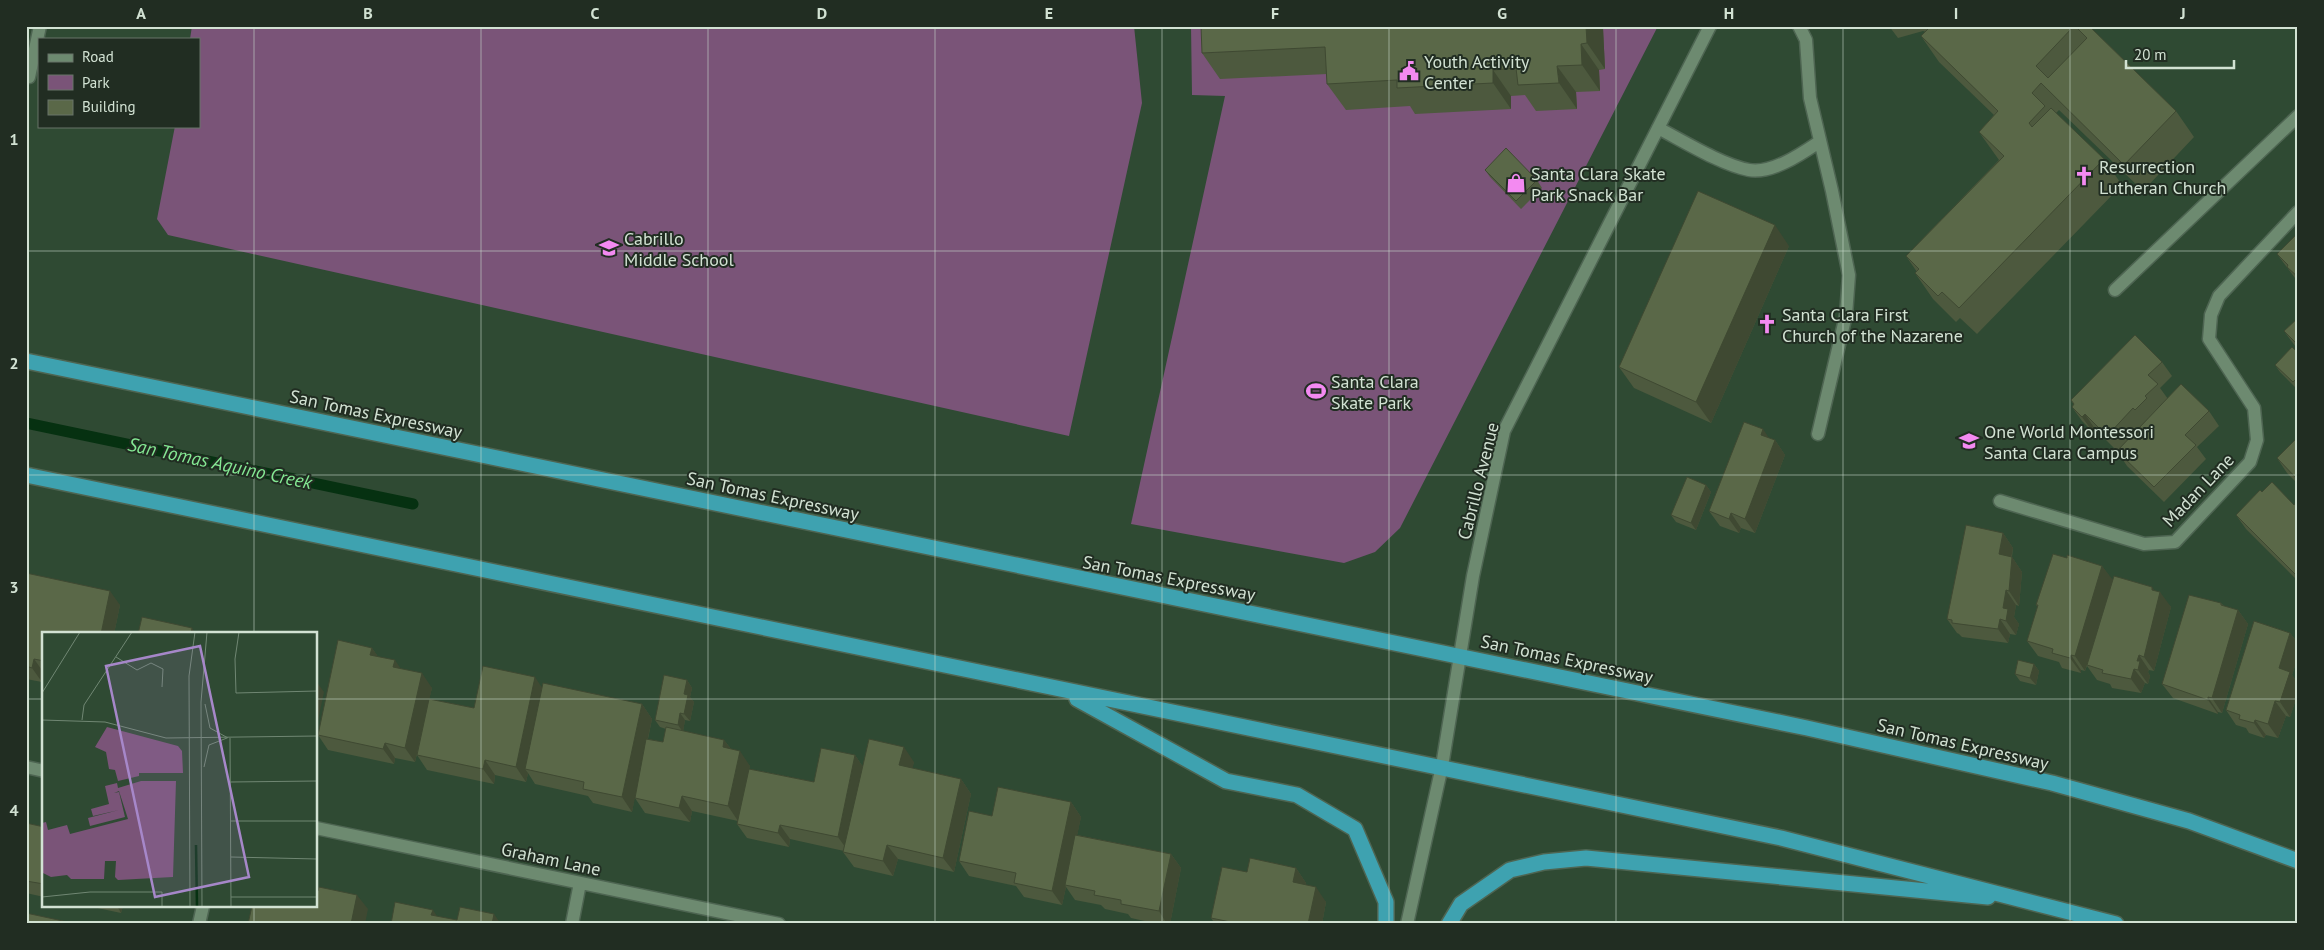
<svg xmlns="http://www.w3.org/2000/svg" width="2324" height="950" font-family="'PT Sans',sans-serif">
<rect width="100%" height="100%" fill="#2f4a33"/>
<path fill="#7a5478" d="M 192,26 L 1134,26 L 1142,103 L 1069,436 L 168,235 L 157,219 L 175,126 L 199,126 L 199,39 L 190,39 Z
M 1191,26 L 1658,26 L 1400,528 L 1375,552 L 1344,563 L 1131,524 L 1225,96 L 1192,95 Z"/>
<g fill="none" stroke-linecap="round" stroke-linejoin="round">
<path stroke="#063111" stroke-width="11" d="M 26,423 L 413,504"/>
<defs>
<path id="minor" d="M 1799,26 L 1806,40 L 1810,98 L 1832,191 L 1849,275 L 1846,315 L 1818,434
M 26,77 L 29,77 L 40,26
M 1658,128 C 1683,141 1722,165 1749,170 C 1772,174 1801,154 1819,142
M 2115,290 L 2298,116
M 2000,501 L 2144,544 L 2175,542 L 2250,462 L 2257,440 L 2254,408 L 2209,339 L 2211,315 L 2219,296 L 2298,212
M 26,767 L 44,771
M 316,828 L 779,924
M 199,924 L 203,906
M 572,924 L 580,883
M 1407,924 L 1442,766 L 1473,576 L 1504,431 L 1710,26"/>
<path id="highway" d="M 26,361 L 1807,728 L 2052,783 L 2189,821 L 2298,861
M 26,475 L 1781,838 L 2116,924
M 1077,699 L 1226,781 L 1297,795 L 1355,829 L 1386,902 L 1386,924
M 1449,924 L 1461,904 L 1510,870 L 1544,862 L 1586,858 L 1988,897"/>
</defs>
<use href="#minor" stroke="#4e6552" stroke-width="15"/>
<use href="#highway" stroke="#4e6552" stroke-width="18"/>
<use href="#minor" stroke="#6d8a70" stroke-width="12"/>
<use href="#highway" stroke="#3ea2b0" stroke-width="15"/>
</g>
<path fill="#4d593e" d="M 1889,26 L 2089,26 L 2176,111 L 2194,137 L 2143,191 L 2059,110 L 2056,113 L 2104,159 L 2122,185 L 1977,334 L 1960,318 L 1956,322 L 1933,299 L 1915,273 L 1917,272 L 1906,256 L 1999,160 L 1979,132 L 1994,115 L 1939,62 L 1921,36 L 1926,32 L 1923,31 L 1898,38 Z
M 1603,28 L 1605,69 L 1599,70 L 1600,91 L 1576,92 L 1577,109 L 1536,111 L 1525,95 L 1511,96 L 1511,109 L 1415,114 L 1410,106 L 1346,110 L 1327,84 L 1327,74 L 1220,79 L 1202,53 Z
M 1485,170 L 1537,180 L 1542,188 L 1521,209 L 1490,177 Z
M 2298,233 L 2298,282 L 2277,254 Z
M 1789,246 L 1711,423 L 1634,388 L 1619,367 Z
M 2298,318 L 2298,350 L 2284,331 Z
M 2298,353 L 2298,390 L 2280,372 L 2275,365 Z
M 2162,362 L 2172,376 L 2160,388 L 2168,399 L 2209,411 L 2219,426 L 2197,447 L 2206,459 L 2164,502 L 2127,466 L 2117,451 L 2095,429 L 2093,432 L 2082,421 L 2072,407 L 2074,405 L 2071,400 Z
M 2298,437 L 2298,484 L 2287,473 L 2277,458 Z
M 1769,438 L 1775,440 L 1785,455 L 1755,533 L 1741,528 L 1739,533 L 1720,526 L 1709,511 Z
M 1706,485 L 1711,492 L 1696,530 L 1676,522 L 1671,515 Z
M 2262,492 L 2294,505 L 2298,504 L 2298,581 L 2246,529 L 2236,515 Z
M 2003,533 L 2013,548 L 2012,557 L 2022,572 L 2019,606 L 2016,605 L 2014,617 L 2019,624 L 2016,635 L 2010,634 L 2008,643 L 1962,637 L 1959,634 L 1957,633 L 1947,619 Z
M 2067,558 L 2102,566 L 2112,580 L 2155,591 L 2171,607 L 2154,671 L 2149,670 L 2148,672 L 2150,676 L 2148,684 L 2145,683 L 2141,693 L 2112,688 L 2110,684 L 2097,680 L 2087,666 L 2085,671 L 2081,670 L 2081,673 L 2062,668 L 2059,662 L 2038,656 L 2027,641 L 2038,607 L 2036,605 Z
M 26,573 L 120,605 L 114,634 L 44,634 L 44,676 L 42,682 L 26,679 Z
M 2221,603 L 2224,606 L 2238,610 L 2248,624 L 2222,713 L 2218,712 L 2218,714 L 2173,698 L 2162,684 Z
M 2290,633 L 2298,643 L 2298,657 L 2292,675 L 2298,683 L 2298,693 L 2290,717 L 2286,716 L 2278,738 L 2266,735 L 2264,738 L 2249,733 L 2246,728 L 2236,725 L 2226,710 Z
M 372,648 L 378,657 L 401,669 L 432,688 L 429,699 L 474,708 L 542,688 L 642,704 L 652,719 L 648,739 L 663,742 L 666,729 L 660,727 L 655,720 L 687,680 L 692,688 L 690,697 L 694,702 L 690,721 L 685,720 L 683,731 L 724,740 L 731,749 L 750,766 L 749,769 L 814,782 L 855,755 L 863,767 L 914,762 L 912,768 L 961,779 L 971,794 L 954,872 L 898,859 L 893,876 L 854,867 L 843,852 L 844,851 L 790,839 L 789,847 L 747,838 L 737,824 L 738,821 L 692,811 L 690,822 L 645,813 L 635,798 L 635,795 L 632,812 L 593,803 L 588,796 L 535,784 L 528,773 L 526,782 L 495,775 L 494,784 L 427,770 L 417,755 L 420,742 L 415,762 L 395,758 L 394,764 L 328,750 L 318,735 Z
M 2034,664 L 2039,671 L 2036,685 L 2020,681 L 2015,674 Z
M 1071,802 L 1081,817 L 1077,835 L 1171,854 L 1181,868 L 1170,924 L 1158,924 L 1131,918 L 1128,914 L 1105,909 L 1101,905 L 1075,900 L 1066,887 L 1062,905 L 1024,897 L 1016,886 L 969,876 L 959,861 L 992,816 Z
M 26,823 L 44,827 L 44,897 L 26,893 Z
M 1296,868 L 1306,883 L 1305,885 L 1326,902 L 1322,924 L 1215,924 L 1211,918 L 1247,872 Z
M 88,906 L 123,906 L 121,913 Z"/>
<path fill="#3f4932" d="M 1586,26 L 1602,26 L 1603,28 L 1605,69 L 1587,43 Z
M 1581,44 L 1599,70 L 1600,91 L 1582,65 Z
M 1557,66 L 1576,92 L 1577,109 L 1559,83 Z
M 1493,70 L 1511,96 L 1511,109 L 1493,83 Z
M 1775,225 L 1789,246 L 1711,423 L 1696,402 Z
M 2085,414 L 2095,429 L 2093,432 L 2082,417 Z
M 1763,429 L 1773,444 L 1761,435 Z
M 1775,440 L 1785,455 L 1755,533 L 1745,519 Z
M 1706,485 L 1711,492 L 1696,530 L 1691,523 Z
M 1731,513 L 1741,528 L 1739,533 L 1729,519 Z
M 2003,533 L 2013,548 L 2009,569 L 1999,554 Z
M 2012,557 L 2022,572 L 2019,606 L 2009,591 Z
M 2102,566 L 2113,580 L 2085,671 L 2075,656 Z
M 2152,587 L 2159,597 L 2160,592 L 2171,607 L 2154,671 L 2144,657 Z
M 2006,590 L 2016,605 L 2014,617 L 2019,624 L 2016,635 L 2006,621 L 2003,608 Z
M 110,591 L 120,605 L 114,634 L 101,634 Z
M 2238,610 L 2248,624 L 2222,713 L 2212,698 Z
M 2000,619 L 2010,634 L 2008,643 L 1998,629 Z
M 192,628 L 196,634 L 191,634 Z
M 2290,633 L 2298,643 L 2298,657 L 2292,675 L 2298,683 L 2298,693 L 2290,717 L 2280,702 L 2279,668 Z
M 372,648 L 382,662 L 370,655 Z
M 2071,655 L 2081,670 L 2081,673 L 2070,658 Z
M 2139,655 L 2149,670 L 2148,672 L 2150,676 L 2148,684 L 2138,670 L 2137,661 Z
M 34,659 L 44,673 L 42,682 L 32,668 Z
M 395,660 L 405,675 L 393,667 Z
M 2034,664 L 2039,671 L 2036,685 L 2030,678 Z
M 2134,669 L 2145,683 L 2141,693 L 2131,679 Z
M 422,673 L 432,688 L 415,762 L 405,748 Z
M 535,677 L 545,692 L 525,769 L 528,773 L 526,782 L 516,767 Z
M 687,680 L 692,688 L 690,697 L 694,702 L 690,721 L 684,714 L 684,694 Z
M 316,681 L 324,692 L 316,730 Z
M 2208,697 L 2218,712 L 2218,714 L 2208,700 Z
M 2275,701 L 2286,716 L 2278,738 L 2268,724 Z
M 642,704 L 652,719 L 632,812 L 622,797 Z
M 680,713 L 685,720 L 683,732 L 678,725 Z
M 2255,720 L 2266,735 L 2264,738 L 2254,723 Z
M 724,740 L 735,754 L 723,747 Z
M 385,743 L 395,758 L 394,764 L 383,749 Z
M 904,747 L 914,762 L 910,780 L 899,765 Z
M 740,751 L 750,766 L 738,821 L 728,806 Z
M 855,755 L 865,770 L 848,851 L 838,837 Z
M 485,760 L 495,775 L 494,784 L 483,769 Z
M 961,779 L 971,794 L 954,872 L 943,858 Z
M 682,796 L 692,811 L 690,822 L 679,808 Z
M 1071,802 L 1081,817 L 1067,885 L 1065,885 L 1066,887 L 1062,905 L 1052,891 Z
M 780,825 L 790,839 L 789,847 L 778,833 Z
M 887,845 L 898,859 L 893,876 L 883,861 Z
M 1171,854 L 1181,868 L 1170,924 L 1167,924 L 1159,911 Z
M 1296,868 L 1306,883 L 1303,897 L 1293,882 Z
M 1316,887 L 1326,902 L 1322,924 L 1308,924 Z
M 357,895 L 368,909 L 365,924 L 351,924 Z
M 117,906 L 123,906 L 121,913 Z
M 433,910 L 442,924 L 431,915 Z
M 494,914 L 501,924 L 492,924 Z"/>
<path fill="#5a6848" stroke="#3f4932" d="M 1201,26 L 1586,26 L 1587,43 L 1581,44 L 1582,65 L 1557,66 L 1559,83 L 1518,85 L 1516,68 L 1493,70 L 1493,83 L 1397,88 L 1397,80 L 1327,84 L 1325,47 L 1202,53 Z
M 1931,26 L 2074,26 L 2036,66 L 2048,78 L 2087,38 L 2075,26 L 2089,26 L 2176,111 L 2124,165 L 2041,83 L 2032,93 L 2045,106 L 2029,123 L 2032,127 L 2051,108 L 2104,159 L 1959,308 L 1942,292 L 1938,296 L 1915,273 L 1919,269 L 1906,256 L 2004,156 L 1979,132 L 1998,111 L 1921,36 Z
M 1506,148 L 1537,180 L 1516,201 L 1485,170 Z
M 1698,191 L 1775,225 L 1696,402 L 1619,367 Z
M 2298,233 L 2298,277 L 2287,267 L 2288,265 L 2277,254 Z
M 2298,318 L 2298,345 L 2284,331 Z
M 2135,335 L 2162,362 L 2148,375 L 2158,384 L 2145,396 L 2147,398 L 2135,410 L 2133,408 L 2107,436 L 2085,414 L 2082,417 L 2072,407 L 2074,404 L 2071,400 Z
M 2292,347 L 2298,353 L 2298,377 L 2293,382 L 2275,365 Z
M 2181,384 L 2209,411 L 2185,435 L 2196,445 L 2154,487 L 2117,451 Z
M 1744,422 L 1763,429 L 1761,435 L 1775,440 L 1745,519 L 1731,513 L 1729,519 L 1709,511 Z
M 2298,437 L 2298,480 L 2277,458 Z
M 1687,477 L 1706,485 L 1691,523 L 1671,515 Z
M 2272,482 L 2294,505 L 2296,502 L 2298,504 L 2298,577 L 2236,515 L 2260,490 L 2262,492 Z
M 1966,525 L 2003,533 L 1999,554 L 2012,557 L 2009,591 L 2006,590 L 2003,608 L 2008,609 L 2006,621 L 2000,619 L 1998,629 L 1952,623 L 1952,620 L 1947,619 Z
M 2053,554 L 2067,558 L 2067,555 L 2102,566 L 2075,656 L 2071,655 L 2070,658 L 2052,653 L 2053,649 L 2027,641 L 2038,605 L 2036,605 Z
M 26,573 L 110,591 L 101,634 L 44,634 L 44,661 L 34,659 L 32,668 L 26,666 Z
M 2114,576 L 2152,587 L 2152,590 L 2160,592 L 2144,657 L 2139,655 L 2137,661 L 2140,661 L 2138,670 L 2134,669 L 2131,679 L 2102,673 L 2103,670 L 2087,665 Z
M 2189,595 L 2221,603 L 2221,605 L 2238,610 L 2212,698 L 2208,697 L 2208,700 L 2162,684 Z
M 142,617 L 192,628 L 191,634 L 138,634 Z
M 2254,621 L 2290,633 L 2279,668 L 2290,672 L 2280,702 L 2275,701 L 2268,724 L 2255,720 L 2254,723 L 2239,719 L 2240,715 L 2226,710 Z
M 338,640 L 372,648 L 370,655 L 395,660 L 393,667 L 422,673 L 405,748 L 385,743 L 383,749 L 318,735 Z
M 2018,660 L 2034,664 L 2030,678 L 2015,674 Z
M 483,666 L 535,677 L 516,767 L 485,760 L 483,769 L 417,755 L 429,699 L 474,708 Z
M 664,675 L 687,680 L 684,694 L 688,695 L 684,714 L 680,713 L 678,725 L 655,720 Z
M 543,683 L 642,704 L 622,797 L 583,789 L 584,782 L 525,769 Z
M 666,727 L 724,740 L 723,747 L 740,751 L 728,806 L 682,796 L 679,808 L 635,798 L 646,739 L 663,742 Z
M 869,739 L 904,747 L 899,765 L 961,779 L 943,858 L 887,845 L 883,861 L 843,852 Z
M 821,748 L 855,755 L 838,837 L 780,825 L 778,833 L 737,824 L 749,769 L 814,782 Z
M 998,787 L 1071,802 L 1052,891 L 1014,883 L 1016,873 L 959,861 L 969,811 L 992,816 Z
M 26,823 L 44,827 L 44,884 L 26,881 Z
M 1075,835 L 1171,854 L 1159,911 L 1121,904 L 1121,900 L 1094,895 L 1095,891 L 1065,885 Z
M 1250,858 L 1296,868 L 1293,882 L 1316,887 L 1308,924 L 1240,924 L 1211,918 L 1222,867 L 1247,872 Z
M 319,887 L 357,895 L 351,924 L 248,924 L 252,906 L 316,906 L 316,890 L 318,891 Z
M 395,902 L 433,910 L 431,915 L 457,920 L 460,907 L 494,914 L 492,924 L 391,924 Z
M 26,913 L 77,924 L 26,924 Z"/>
<path fill="none" stroke="#d2e2d3" stroke-width="1" stroke-opacity="0.55" d="M 254,26 L 254,634M 481,26 L 481,924M 708,26 L 708,924M 935,26 L 935,924M 1162,26 L 1162,924M 1389,26 L 1389,924M 1616,26 L 1616,924M 1843,26 L 1843,924M 2070,26 L 2070,924M 26,251 L 2298,251M 26,475 L 2298,475M 26,699 L 44,699M 316,699 L 2298,699M 254,906 L 254,924"/>
<defs>
<symbol id="civic-bare" viewBox="-9 -9 18 18"><path d="M-.6-6.5H3V-4.5H.6V-3L4-1V1h2V6H-6V1h2V-1L-.6-3ZM-1.2 2.5V6h2.4V2.5Z" fill="#f38af1" stroke="#212d22" stroke-width="2.5" paint-order="stroke"/></symbol>
<symbol id="church-bare" viewBox="-9 -9 18 18"><path d="M-1.2-6h2.4v3.5h3.3v2.4h-3.3V6h-2.4V-.1h-3.3v-2.4h3.3Z" fill="#f38af1" stroke="#212d22" stroke-width="2.5" paint-order="stroke"/></symbol>
<symbol id="shop-bare" viewBox="-9 -9 18 18"><path d="M-5-2.5h2.3a2.7 3.5 0 0 1 5.4 0H5L5.5 6h-11ZM-1.5-2.5h3a1.5 2.3 0 0 0-3 0Z" fill="#f38af1" stroke="#212d22" stroke-width="2.5" paint-order="stroke"/></symbol>
<symbol id="school-bare" viewBox="-9 -9 18 18"><path d="M0-5L7-2L0 1L-7-2ZM-4 1L0 2.5L4 1V4Q0 6-4 4Z" fill="#f38af1" stroke="#212d22" stroke-width="2.5" paint-order="stroke"/></symbol>
<symbol id="stadium-bare" viewBox="-9 -9 18 18"><path d="M0-5a6.5 5 0 1 0 0 10a6.5 5 0 1 0 0-10ZM-3.5-1.8h7v3.6h-7Z" fill="#f38af1" stroke="#212d22" stroke-width="2.5" paint-order="stroke"/></symbol>
</defs>
<g fill-rule="evenodd">
<use href="#civic-bare" x="1395" y="57" width="28" height="28"/>
<use href="#church-bare" x="2070" y="162" width="28" height="28"/>
<use href="#shop-bare" x="1502" y="169" width="28" height="28"/>
<use href="#school-bare" x="595" y="234" width="28" height="28"/>
<use href="#church-bare" x="1753" y="310" width="28" height="28"/>
<use href="#stadium-bare" x="1302" y="377" width="28" height="28"/>
<use href="#school-bare" x="1955" y="427" width="28" height="28"/>
</g>
<g text-anchor="middle" dominant-baseline="central" stroke-width="4" stroke-linejoin="round" paint-order="stroke">
<g font-size="18" fill="#d2e2d3" stroke="#212d22" text-anchor="start">
<text x="1424" y="61">Youth Activity<tspan x="1424" dy="21">Center</tspan></text>
<text x="2099" y="166">Resurrection<tspan x="2099" dy="21">Lutheran Church</tspan></text>
<text x="1531" y="173">Santa Clara Skate<tspan x="1531" dy="21">Park Snack Bar</tspan></text>
<text x="624" y="238">Cabrillo<tspan x="624" dy="21">Middle School</tspan></text>
<text x="1782" y="314">Santa Clara First<tspan x="1782" dy="21">Church of the Nazarene</tspan></text>
<text x="1331" y="381">Santa Clara<tspan x="1331" dy="21">Skate Park</tspan></text>
<text x="1984" y="431">One World Montessori<tspan x="1984" dy="21">Santa Clara Campus</tspan></text>
</g>
<g font-size="18" fill="#d2e2d3" stroke="#212d22">
<text transform="translate(376 414) rotate(12)">San Tomas Expressway</text>
<text transform="translate(1478 481) rotate(-76)">Cabrillo Avenue</text>
<text transform="translate(2198 490) rotate(-46)">Madan Lane</text>
<text transform="translate(773 496) rotate(12)">San Tomas Expressway</text>
<text transform="translate(1169 578) rotate(11)">San Tomas Expressway</text>
<text transform="translate(1567 659) rotate(12)">San Tomas Expressway</text>
<text transform="translate(1963 744) rotate(13)">San Tomas Expressway</text>
<text transform="translate(551 859) rotate(12)">Graham Lane</text>
</g>
<g font-size="19" font-style="italic" fill="#84e893" stroke="#212d22">
<text transform="translate(220 463) rotate(12)">San Tomas Aquino Creek</text>
</g>
</g>
<g transform="translate(42 632)">
<rect width="275" height="275" fill="#2f4a33"/>
<path d="M 65,95 L 136,114 L 140,119 L 141,141 L 97,141 L 97,144 L 76,149 L 73,138 L 67,137 L 64,120 L 53,115 ZM 99,149 L 134,149 L 131,245 L 76,248 L 73,245 L 74,229 L 63,229 L 62,247 L 29,247 L 25,243 L 9,245 L 1,241 L 0,191 L 4,190 L 6,198 L 25,193 L 28,202 L 86,187 L 77,159 L 72,161 L 77,160 L 83,185 L 48,194 L 46,186 L 77,178 L 51,184 L 49,177 L 67,172 L 63,154 L 75,151 L 76,156 Z" fill="#7a5478"/>
<path fill="none" stroke="#063111" stroke-width="2.5" d="M 154,213 L 155,275"/>
<path fill="none" stroke="#708773" stroke-width="1" d="M 197,0 L 193,27 L 194,61 L 275,59M 74,25 L 95,38 L 109,31 L 121,37 L 120,55M 0,61 L 38,0M 163,72 L 168,96 L 186,106M 0,88 L 63,90 L 124,106 L 275,104M 40,88 L 42,73 L 90,0M 188,106 L 189,275M 162,135 L 167,113 L 185,106M 188,150 L 275,149M 188,189 L 275,189M 189,225 L 275,227M 0,265 L 48,260 L 120,260 L 120,275M 189,265 L 275,265M 148,275 L 147,44 L 153,0M 160,275 L 159,70 L 165,0"/>
<path fill="#a687c9" fill-opacity="0.15" stroke="#a687c9" stroke-width="2.5" d="M 158,14 L 207,245 L 113,265 L 64,34 Z"/>
<rect width="275" height="275" fill="none" stroke="#d2e2d3" stroke-width="2.5"/>
</g>
<rect width="2324" height="950" fill="none" stroke="#212d22" stroke-width="55"/>
<rect x="38" y="38" width="162" height="90" fill="#212d22" stroke="#687569"/>
<rect x="48" y="54" width="25" height="8" fill="#6d8a70" stroke="#687569"/>
<text x="82" y="62" font-size="15" fill="#d2e2d3">Road</text>
<rect x="48" y="75" width="25" height="15" fill="#7a5478" stroke="#687569"/>
<text x="82" y="88" font-size="15" fill="#d2e2d3">Park</text>
<rect x="48" y="100" width="25" height="15" fill="#5a6848" stroke="#687569"/>
<text x="82" y="112" font-size="15" fill="#d2e2d3">Building</text>
<path d="M2126 60v8h108v-8" fill="none" stroke="#d2e2d3" stroke-width="2.5"/>
<text x="2134" y="60" font-size="15" fill="#d2e2d3" stroke="#212d22" stroke-width="4" paint-order="stroke">20 m</text>
<rect x="28" y="28" width="2268" height="894" fill="none" stroke="#d2e2d3" stroke-width="2"/>
<g font-size="16" text-anchor="middle" font-weight="bold" fill="#d2e2d3">
<text x="141" y="19">A</text>
<text x="368" y="19">B</text>
<text x="595" y="19">C</text>
<text x="822" y="19">D</text>
<text x="1049" y="19">E</text>
<text x="1275" y="19">F</text>
<text x="1502" y="19">G</text>
<text x="1729" y="19">H</text>
<text x="1956" y="19">I</text>
<text x="2183" y="19">J</text>
<text x="14" y="145">1</text>
<text x="14" y="369">2</text>
<text x="14" y="593">3</text>
<text x="14" y="816">4</text>
</g>
</svg>
